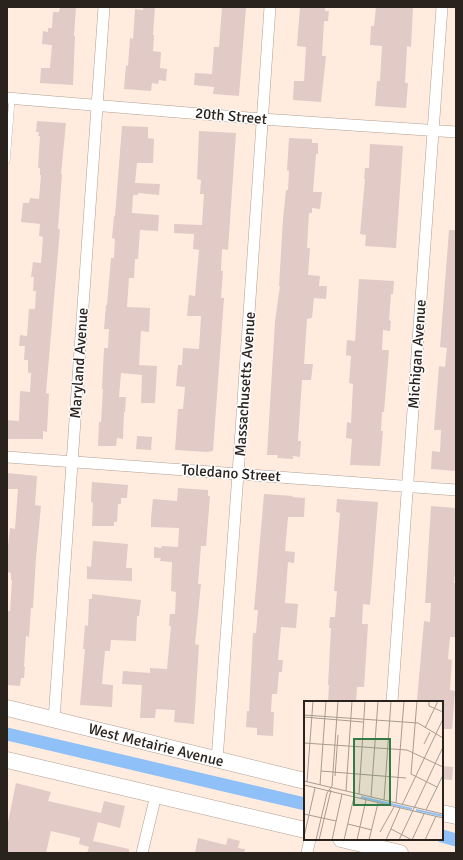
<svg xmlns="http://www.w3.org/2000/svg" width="463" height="860" font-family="Signika,sans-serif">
<rect width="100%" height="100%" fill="#ffecdf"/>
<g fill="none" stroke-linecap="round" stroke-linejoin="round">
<path stroke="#8fc0f7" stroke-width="13" d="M 7,734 L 305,804
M 442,836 L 456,840"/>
</g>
<path fill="#e2cac7" d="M 60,7 L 76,7 L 74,36 L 75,36 L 73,85 L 40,83 L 41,68 L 50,68 L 52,45 L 42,44 L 43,31 L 48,32 L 48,28 L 52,28 L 53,12 L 59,12 Z
M 143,7 L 155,7 L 153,35 L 154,35 L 153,51 L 161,52 L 160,68 L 167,69 L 166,81 L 159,80 L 158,84 L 152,83 L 151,91 L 124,89 L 126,65 L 128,66 L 130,38 L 133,39 L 135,9 L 143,10 Z
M 222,7 L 246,7 L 239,96 L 213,94 L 214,87 L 194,85 L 195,73 L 212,74 L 214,47 L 219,47 Z
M 300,7 L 325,7 L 325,11 L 329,11 L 328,21 L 324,21 L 322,56 L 326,56 L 321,102 L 293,100 L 294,81 L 304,81 L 306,47 L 297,46 Z
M 376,7 L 413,7 L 411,47 L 407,46 L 405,83 L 408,83 L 406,108 L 375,106 L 377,81 L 380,81 L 382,46 L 370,45 L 371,26 L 374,26 Z
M 37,121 L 66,123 L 61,174 L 62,174 L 58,229 L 60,229 L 46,393 L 49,394 L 47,432 L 43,431 L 43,439 L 7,439 L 7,420 L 19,421 L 20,391 L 30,392 L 31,373 L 28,373 L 28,360 L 24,360 L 25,346 L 19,346 L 20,335 L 27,336 L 29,309 L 35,309 L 36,291 L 33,291 L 34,277 L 31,277 L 33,262 L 41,263 L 43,237 L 39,236 L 40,224 L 21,222 L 23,203 L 29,203 L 30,198 L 39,199 L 41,175 L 40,175 L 40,168 L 38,168 L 40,136 L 38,136 L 39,132 L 36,132 Z
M 122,126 L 148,127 L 148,138 L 154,139 L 153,163 L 137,163 L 135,183 L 160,184 L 159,195 L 138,193 L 138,195 L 133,195 L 132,213 L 159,215 L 158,231 L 140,230 L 138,259 L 135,259 L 134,278 L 129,278 L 127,307 L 150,308 L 149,332 L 141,331 L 139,365 L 157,366 L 155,403 L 141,403 L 142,375 L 121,373 L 119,397 L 126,397 L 125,412 L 124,412 L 123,439 L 117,438 L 116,446 L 98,446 L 99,422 L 101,422 L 103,389 L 102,389 L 104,348 L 108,348 L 109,329 L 104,329 L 106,305 L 107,305 L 111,258 L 114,258 L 115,239 L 112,238 L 114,216 L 115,216 Z
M 199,131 L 236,133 L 228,250 L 222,249 L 221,271 L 223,271 L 221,298 L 224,298 L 213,451 L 207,452 L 175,450 L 178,409 L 183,409 L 185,387 L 176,386 L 178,365 L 182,365 L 183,348 L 199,349 L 201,316 L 187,316 L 189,295 L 195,296 L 199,250 L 193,249 L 194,234 L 174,233 L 174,224 L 202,225 L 204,194 L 200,194 L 201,180 L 197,179 Z
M 289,138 L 312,139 L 312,143 L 318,143 L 318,154 L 316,154 L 313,192 L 322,192 L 320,209 L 312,208 L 312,213 L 309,213 L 307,248 L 310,248 L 308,275 L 320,276 L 319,286 L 327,286 L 326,299 L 314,298 L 312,318 L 307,319 L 304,364 L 313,364 L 311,380 L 302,380 L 298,441 L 301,441 L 300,457 L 293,456 L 293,459 L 277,458 L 278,455 L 267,455 L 275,321 L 280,286 L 279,286 L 283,219 L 286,190 L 288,190 L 289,171 L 287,170 Z
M 370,144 L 403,146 L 396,248 L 365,246 L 366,235 L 360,234 L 365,179 L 364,179 L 365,168 L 369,168 Z
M 449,230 L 456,230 L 456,471 L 431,469 L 432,451 L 440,452 L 441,430 L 434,430 L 439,366 L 445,367 L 447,348 L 440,347 Z
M 359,279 L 394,281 L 393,294 L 391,294 L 389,320 L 391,321 L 390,331 L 383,330 L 382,350 L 389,350 L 384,412 L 382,412 L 381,431 L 383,431 L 380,466 L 350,465 L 352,439 L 346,438 L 347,422 L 351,423 L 353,384 L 349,383 L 351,356 L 346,355 L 347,340 L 355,341 Z
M 137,436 L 152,437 L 151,450 L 136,449 Z
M 7,473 L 37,476 L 35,505 L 41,506 L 36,558 L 33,608 L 31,608 L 29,637 L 26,636 L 24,667 L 25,667 L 24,678 L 21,678 L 20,686 L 7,685 L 7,611 L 10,611 L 12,580 L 11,580 L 11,573 L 7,572 L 7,555 L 10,528 L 15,529 L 18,489 L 7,489 Z
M 92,482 L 128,485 L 127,498 L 121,498 L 121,504 L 118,504 L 117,522 L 114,522 L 114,526 L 92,526 L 93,503 L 91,502 Z
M 178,488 L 208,490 L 208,496 L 210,496 L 206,546 L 201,546 L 198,584 L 201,584 L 195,644 L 199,645 L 194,724 L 174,722 L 175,710 L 156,709 L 155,718 L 140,718 L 142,685 L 122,684 L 123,671 L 150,673 L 150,668 L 167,669 L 171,626 L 169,626 L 170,614 L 175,614 L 176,592 L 171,591 L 172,562 L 160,561 L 161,558 L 154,558 L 154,547 L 161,548 L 162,546 L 178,547 L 179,528 L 151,527 L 151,518 L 153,499 L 177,501 Z
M 264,494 L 293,496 L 292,497 L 305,498 L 304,517 L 288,517 L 285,551 L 295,552 L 294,563 L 288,562 L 285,603 L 298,604 L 296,628 L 281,627 L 278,660 L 283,660 L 282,672 L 279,672 L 277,694 L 272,694 L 271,712 L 274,712 L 273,736 L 257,735 L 257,728 L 246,727 L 247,711 L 249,711 L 253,633 L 256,633 L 258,610 L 254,610 Z
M 337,499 L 378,502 L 370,605 L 363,604 L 362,624 L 368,624 L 365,672 L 364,687 L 357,687 L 356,702 L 328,702 L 329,685 L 328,685 L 331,628 L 329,628 L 330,617 L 335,617 L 337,591 L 334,591 L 340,513 L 336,512 Z
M 431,506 L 456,508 L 456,564 L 454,583 L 456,583 L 456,637 L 450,637 L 448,659 L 452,660 L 450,690 L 455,691 L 452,729 L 442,729 L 442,701 L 417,700 L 424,621 L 430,622 L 431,603 L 425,603 Z
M 93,541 L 128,544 L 126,568 L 132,568 L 132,581 L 87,579 L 87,566 L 91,567 Z
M 92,594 L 141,600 L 139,616 L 137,616 L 136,641 L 111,640 L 110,651 L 105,651 L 102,684 L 113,685 L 112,707 L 80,705 L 85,649 L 83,649 L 85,625 L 88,626 L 89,599 L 92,599 Z
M 442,766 L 453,767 L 452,780 L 442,779 Z
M 16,783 L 51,792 L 48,801 L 101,813 L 104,801 L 125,806 L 120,828 L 98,822 L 93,841 L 129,849 L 129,853 L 87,853 L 89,847 L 79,844 L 80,838 L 51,831 L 46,853 L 7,853 L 7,827 Z
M 198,838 L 226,845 L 228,838 L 240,841 L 238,848 L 245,849 L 244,853 L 195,853 Z"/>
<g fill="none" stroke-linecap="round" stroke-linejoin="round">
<defs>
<path id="lane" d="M 7,161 L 12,98"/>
<path id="street" d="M 7,98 L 262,119 L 456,132
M 7,457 L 456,490
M 392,702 L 442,7
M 54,720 L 104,7
M 217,760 L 238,474 L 270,7
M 142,853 L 156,795
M 307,853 L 310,839"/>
<path id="secondary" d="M 7,708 L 305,781
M 7,760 L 305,830
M 442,813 L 456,816
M 341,839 L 400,853"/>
</defs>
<use href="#lane" stroke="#b09f93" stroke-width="6"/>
<use href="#street" stroke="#b09f93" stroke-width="12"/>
<use href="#secondary" stroke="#b09f93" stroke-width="17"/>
<use href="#lane" stroke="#fff" stroke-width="5.5"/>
<use href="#street" stroke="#fff" stroke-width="11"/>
<use href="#secondary" stroke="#fff" stroke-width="16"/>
</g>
<g text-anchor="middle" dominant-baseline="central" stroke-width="3" stroke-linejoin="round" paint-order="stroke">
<g font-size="15" fill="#29221d" stroke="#fdfdfd">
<text transform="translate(231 116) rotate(5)">20th Street</text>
<text transform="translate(417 354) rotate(-86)">Michigan Avenue</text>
<text transform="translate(79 363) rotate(-86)">Maryland Avenue</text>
<text transform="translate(245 384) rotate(-86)">Massachusetts Avenue</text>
<text transform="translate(231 473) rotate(4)">Toledano Street</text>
<text transform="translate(156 745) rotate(14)">West Metairie Avenue</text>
</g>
</g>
<g transform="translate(304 701)">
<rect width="139" height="139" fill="#ffecdf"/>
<path fill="none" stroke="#8fc0f7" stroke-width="2" d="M 57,96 L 108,108M 112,109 L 139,115"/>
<path fill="none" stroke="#a99b91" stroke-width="1" d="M 113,0 L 107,73 L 133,86M 125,0 L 125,5 L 139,11M 0,14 L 114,22 L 139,37M 0,16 L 59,21M 121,27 L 134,0M 0,42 L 103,49 L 139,66M 120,43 L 126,31M 17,70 L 102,77M 31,75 L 34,34M 0,80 L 139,113M 3,81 L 9,0M 0,84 L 139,117M 16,84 L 22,0M 42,90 L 48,0M 55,93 L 61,0M 67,96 L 74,0M 80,99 L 87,0M 92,102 L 100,0M 98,104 L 139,18M 122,109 L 139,74M 0,113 L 32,120M 44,123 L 68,129M 87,128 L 108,139M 76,131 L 90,106M 0,136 L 11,87M 12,139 L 23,92 L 28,85 L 34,0M 15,139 L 27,89M 28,139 L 38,93M 40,139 L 50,96M 53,139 L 62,99M 65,139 L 74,102M 82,139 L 96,107M 95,139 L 139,46M 108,139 L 120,113M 121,139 L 132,115"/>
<path fill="#327a46" fill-opacity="0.15" stroke="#327a46" stroke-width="2" d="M 50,38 L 86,38 L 86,104 L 50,104 Z"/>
<rect width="139" height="139" fill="none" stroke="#29221d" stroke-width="2"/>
</g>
<rect width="463" height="860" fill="none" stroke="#29221d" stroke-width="16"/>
</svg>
